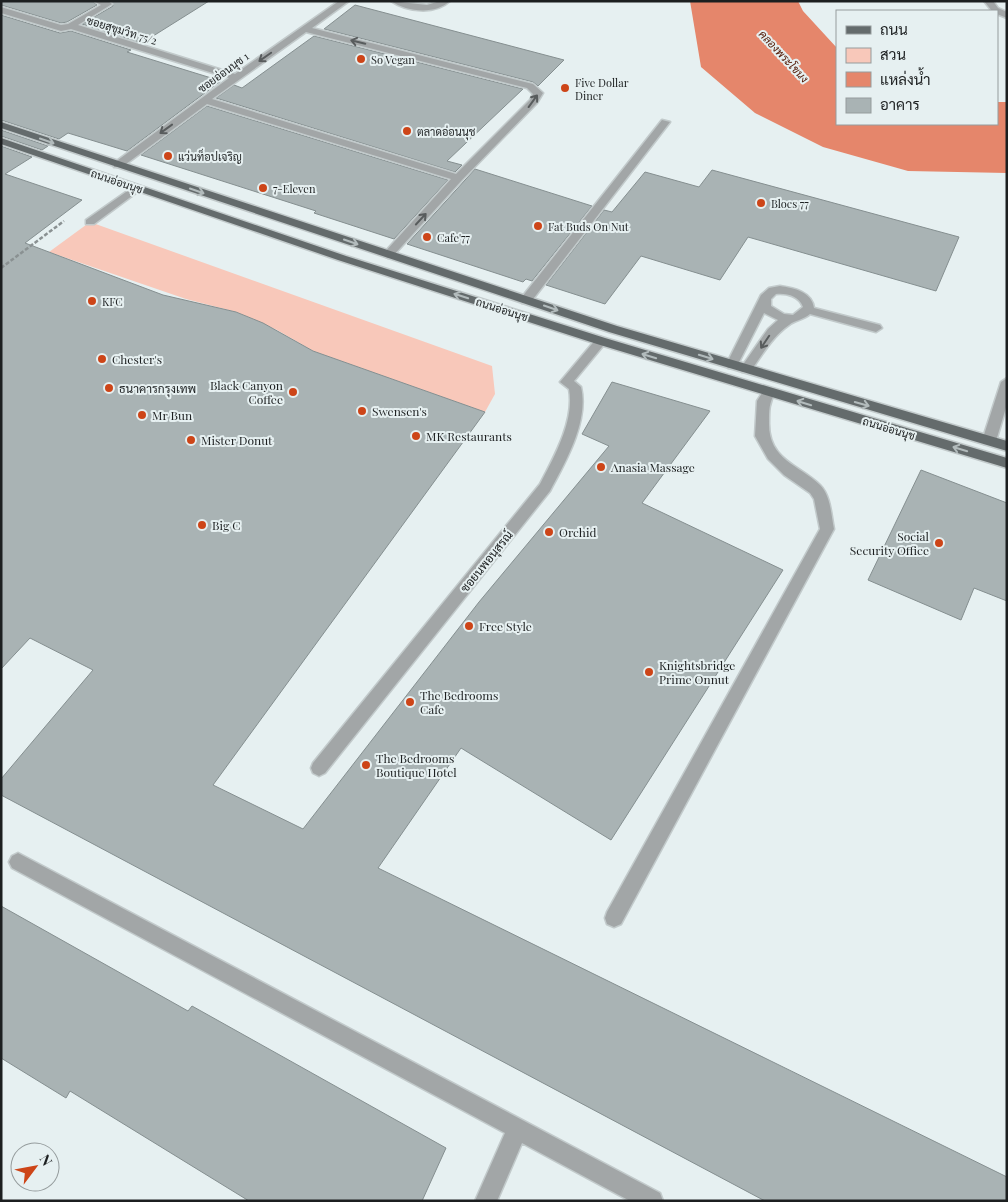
<svg xmlns="http://www.w3.org/2000/svg" width="1008" height="1202" font-family="'Playfair Display',Sarabun,serif">
<rect width="100%" height="100%" fill="#e6f0f1"/>
<path fill="#f8c8ba" d="M 90,222 L 492,366 L 495,394 L 485,412 L 313,351 L 277,330 L 236,312 L 186,299 L 49,252 Z"/>
<path fill="#e5866b" d="M 690,1 L 798,1 L 803,11 L 837,48 L 837,124 L 997,124 L 997,102 L 1007,102 L 1007,173 L 908,171 L 823,147 L 755,113 L 701,67 Z"/>
<path fill="#a9b3b4" stroke="#858f90" d="M 1,1 L 92,1 L 97,5 L 67,22 L 61,23 L 1,5 Z
M 111,1 L 209,1 L 142,43 L 82,24 L 113,6 Z
M 355,5 L 564,60 L 538,86 L 533,82 L 324,29 Z
M 1,15 L 60,33 L 71,31 L 131,50 L 127,52 L 221,81 L 127,151 L 68,133 L 59,139 L 1,120 Z
M 314,36 L 523,89 L 447,161 L 462,165 L 455,172 L 216,98 L 234,85 L 242,88 Z
M 207,106 L 448,180 L 394,239 L 314,213 L 316,211 L 141,155 Z
M 1,130 L 48,146 L 42,150 L 1,136 Z
M 1,146 L 32,157 L 5,174 L 82,200 L 25,243 L 163,295 L 236,312 L 263,323 L 313,351 L 485,412 L 213,785 L 303,829 L 479,602 L 609,446 L 582,434 L 612,382 L 710,411 L 642,503 L 783,570 L 611,840 L 461,748 L 378,868 L 1007,1177 L 1007,1201 L 765,1201 L 1,795 L 1,779 L 93,670 L 30,638 L 1,669 Z
M 475,169 L 592,206 L 532,281 L 526,279 L 523,282 L 407,244 Z
M 712,170 L 959,237 L 936,291 L 748,237 L 720,280 L 641,256 L 605,304 L 546,285 L 604,210 L 612,212 L 645,172 L 699,187 Z
M 921,470 L 1007,503 L 1007,601 L 974,588 L 961,620 L 868,580 Z
M 1,906 L 188,1011 L 192,1006 L 446,1148 L 422,1201 L 249,1201 L 70,1091 L 66,1098 L 1,1058 Z"/>
<g fill="none" stroke-linecap="round" stroke-linejoin="round">
<defs>
<path id="minor" d="M 94,1 L 108,1 L 112,4 L 78,25 L 235,74 L 339,1 L 349,1 L 312,28 L 533,84 L 543,93 L 537,103 L 462,180 L 392,257 L 388,258 L 382,255 L 384,253 L 451,179 L 207,104 L 122,167 L 114,167 L 114,163 L 229,78 L 71,29 L 61,31 L 1,13 L 1,7 L 61,25 L 68,24 L 101,5 ZM 306,32 L 527,88 L 533,94 L 530,100 L 456,174 L 212,99 Z
M 391,1 L 427,5 L 440,1 L 450,1 C 435,15 407,12 391,1 Z
M 984,1 L 993,1 L 998,8 L 1007,12 L 1007,18 L 997,14 L 997,11 L 992,11 Z
M 662,120 L 670,122 L 530,303 L 522,303 L 522,297 Z
M 136,185 L 141,188 L 140,190 L 94,224 L 86,224 L 86,220 Z
M 780,286 C 794,288 812,292 814,308 L 880,325 L 882,328 L 876,332 L 810,314 C 803,320 795,320 789,325 C 772,337 762,355 750,372 L 742,372 L 740,369 L 768,329 L 778,320 L 764,313 L 736,368 L 728,368 L 726,365 L 761,295 L 769,288 ZM 776,294 C 787,293 799,296 803,307 L 793,315 L 784,314 L 771,306 L 771,299 Z
M 601,337 L 607,341 L 574,381 L 581,387 C 589,421 566,461 550,491 L 325,773 L 319,776 L 313,773 L 311,768 L 313,763 L 540,484 C 554,457 575,420 569,389 L 560,382 L 597,338 Z
M 1007,378 L 1007,404 L 996,441 L 994,444 L 984,444 L 982,441 L 1001,382 Z
M 769,389 L 775,393 C 769,403 769,410 769,422 C 768,460 798,464 820,485 C 831,496 831,515 834,529 L 621,924 L 614,927 L 607,924 L 605,918 L 607,912 L 820,529 L 814,499 L 810,493 L 784,475 L 768,459 L 755,436 L 757,401 L 764,390 Z
M 18,853 L 660,1193 L 663,1201 L 630,1201 L 522,1143 L 497,1201 L 475,1201 L 505,1133 L 12,868 L 9,862 L 12,856 Z"/>
<path id="major" d="M 1,122 L 617,326 L 1007,441 L 1007,451 L 609,332 L 1,128 Z
M 1,138 L 346,256 L 605,338 L 1007,458 L 1007,468 L 597,344 L 338,260 L 1,144 Z"/>
</defs>
<use href="#minor" stroke="#c2cacb" stroke-width="3"/>
<use href="#major" stroke="#c2cacb" stroke-width="3"/>
<path stroke="#8a9192" stroke-width="2.5" stroke-dasharray="4 2" stroke-linecap="butt" d="M 1,268 L 64,221"/>
<use href="#minor" fill="#a2a6a7" fill-rule="evenodd"/>
<use href="#major" fill="#646b6c" fill-rule="evenodd"/>
</g>
<defs><path id="oneway-shaft" d="M-6 0H5M1.5-3L5.5 0L1.5 3" fill="none" stroke-width="1.6" stroke-linecap="round" stroke-linejoin="round" transform="scale(1.25)"/></defs>
<g stroke="#585c5d">
<use href="#oneway-shaft" transform="translate(358 42) rotate(-166)"/>
<use href="#oneway-shaft" transform="translate(265 57) rotate(145)"/>
<use href="#oneway-shaft" transform="translate(533 101) rotate(-54)"/>
<use href="#oneway-shaft" transform="translate(166 129) rotate(144)"/>
<use href="#oneway-shaft" transform="translate(421 219) rotate(-47)"/>
<use href="#oneway-shaft" transform="translate(765 342) rotate(124)"/>
</g>
<g stroke="#b2bbbc">
<use href="#oneway-shaft" transform="translate(47 141) rotate(19)"/>
<use href="#oneway-shaft" transform="translate(197 191) rotate(19)"/>
<use href="#oneway-shaft" transform="translate(351 242) rotate(19)"/>
<use href="#oneway-shaft" transform="translate(461 296) rotate(-162)"/>
<use href="#oneway-shaft" transform="translate(551 308) rotate(19)"/>
<use href="#oneway-shaft" transform="translate(649 356) rotate(-163)"/>
<use href="#oneway-shaft" transform="translate(706 357) rotate(17)"/>
<use href="#oneway-shaft" transform="translate(804 403) rotate(-163)"/>
<use href="#oneway-shaft" transform="translate(862 404) rotate(16)"/>
<use href="#oneway-shaft" transform="translate(960 449) rotate(-163)"/>
</g>
<g fill="#cd4518" stroke="#e6f0f1" stroke-width="2">
<circle cx="361" cy="59" r="5"/>
<circle cx="565" cy="88" r="5"/>
<circle cx="407" cy="131" r="5"/>
<circle cx="168" cy="156" r="5"/>
<circle cx="263" cy="188" r="5"/>
<circle cx="761" cy="203" r="5"/>
<circle cx="538" cy="226" r="5"/>
<circle cx="427" cy="237" r="5"/>
<circle cx="92" cy="301" r="5"/>
<circle cx="102" cy="359" r="5"/>
<circle cx="109" cy="388" r="5"/>
<circle cx="293" cy="392" r="5"/>
<circle cx="362" cy="411" r="5"/>
<circle cx="142" cy="415" r="5"/>
<circle cx="416" cy="436" r="5"/>
<circle cx="191" cy="440" r="5"/>
<circle cx="601" cy="467" r="5"/>
<circle cx="202" cy="525" r="5"/>
<circle cx="549" cy="532" r="5"/>
<circle cx="939" cy="543" r="5"/>
<circle cx="469" cy="626" r="5"/>
<circle cx="649" cy="672" r="5"/>
<circle cx="410" cy="702" r="5"/>
<circle cx="366" cy="765" r="5"/>
</g>
<g text-anchor="middle" dominant-baseline="central" stroke-width="4" stroke-linejoin="round" paint-order="stroke">
<g font-size="11" fill="#1c1f20" stroke="#e6f0f1">
<text transform="translate(122 30) rotate(17)">ซอยสุขุมวิท 75/2</text>
<text transform="translate(223 72) rotate(-36)">ซอยอ่อนนุช 1</text>
<text transform="translate(117 181) rotate(19)">ถนนอ่อนนุช</text>
<text transform="translate(502 309) rotate(18)">ถนนอ่อนนุช</text>
<text transform="translate(889 428) rotate(17)">ถนนอ่อนนุช</text>
</g>
<g font-size="11" font-style="italic" fill="#521805" stroke="#e6f0f1">
<text transform="translate(784 56) rotate(47)">คลองพระโขนง</text>
</g>
<g font-size="11" fill="#1c1f20" stroke="#e6f0f1" text-anchor="start">
<text x="371" y="59">So Vegan</text>
<text x="575" y="82">Five Dollar<tspan x="575" dy="13">Diner</tspan></text>
<text x="417" y="131">ตลาดอ่อนนุช</text>
<text x="178" y="156">แว่นท็อปเจริญ</text>
<text x="273" y="188">7-Eleven</text>
<text x="771" y="203">Blocs 77</text>
<text x="548" y="226">Fat Buds On Nut</text>
<text x="437" y="237">Cafe'77</text>
<text x="102" y="301">KFC</text>
</g>
<g font-size="12" fill="#1c1f20" stroke="#e6f0f1" text-anchor="start">
<text x="112" y="359">Chester's</text>
<text x="283" y="385" text-anchor="end">Black Canyon<tspan x="283" dy="14">Coffee</tspan></text>
<text x="119" y="388">ธนาคารกรุงเทพ</text>
<text x="372" y="411">Swensen's</text>
<text x="152" y="415">Mr Bun</text>
<text x="426" y="436">MK Restaurants</text>
<text x="201" y="440">Mister Donut</text>
<text x="611" y="467">Anasia Massage</text>
<text x="212" y="525">Big C</text>
<text x="559" y="532">Orchid</text>
<text x="929" y="536" text-anchor="end">Social<tspan x="929" dy="14">Security Office</tspan></text>
<text x="479" y="626">Free Style</text>
<text x="659" y="665">Knightsbridge<tspan x="659" dy="14">Prime Onnut</tspan></text>
<text x="420" y="695">The Bedrooms<tspan x="420" dy="14">Cafe</tspan></text>
<text x="376" y="758">The Bedrooms<tspan x="376" dy="14">Boutique Hotel</tspan></text>
</g>
<g font-size="12" fill="#1c1f20" stroke="#e6f0f1">
<text transform="translate(486 561) rotate(-51)">ซอยนพอนุสรณ์</text>
</g>
</g>
<rect width="1008" height="1202" fill="none" stroke="#1c1f20" stroke-width="5"/>
<rect x="836" y="10" width="162" height="115" fill="#e6f0f1" stroke="#959c9d"/>
<rect x="846" y="26" width="25" height="8" fill="#646b6c" stroke="#959c9d"/>
<text x="880" y="35" font-size="15" fill="#1c1f20">ถนน</text>
<rect x="846" y="48" width="25" height="15" fill="#f8c8ba" stroke="#959c9d"/>
<text x="880" y="60" font-size="15" fill="#1c1f20">สวน</text>
<rect x="846" y="72" width="25" height="15" fill="#e5866b" stroke="#959c9d"/>
<text x="880" y="85" font-size="15" fill="#1c1f20">แหล่งน้ำ</text>
<rect x="846" y="98" width="25" height="15" fill="#a9b3b4" stroke="#959c9d"/>
<text x="880" y="110" font-size="15" fill="#1c1f20">อาคาร</text>
<g transform="translate(35 1167) rotate(58)"><circle r="24" fill="#e6f0f1" stroke="#959c9d"/>
<path d="M0-4L9 19L0 12L-9 19Z" fill="#cd4518"/>
<text y="-8" font-size="14" font-weight="bold" text-anchor="middle" fill="#1c1f20">N</text>
</g>
</svg>
